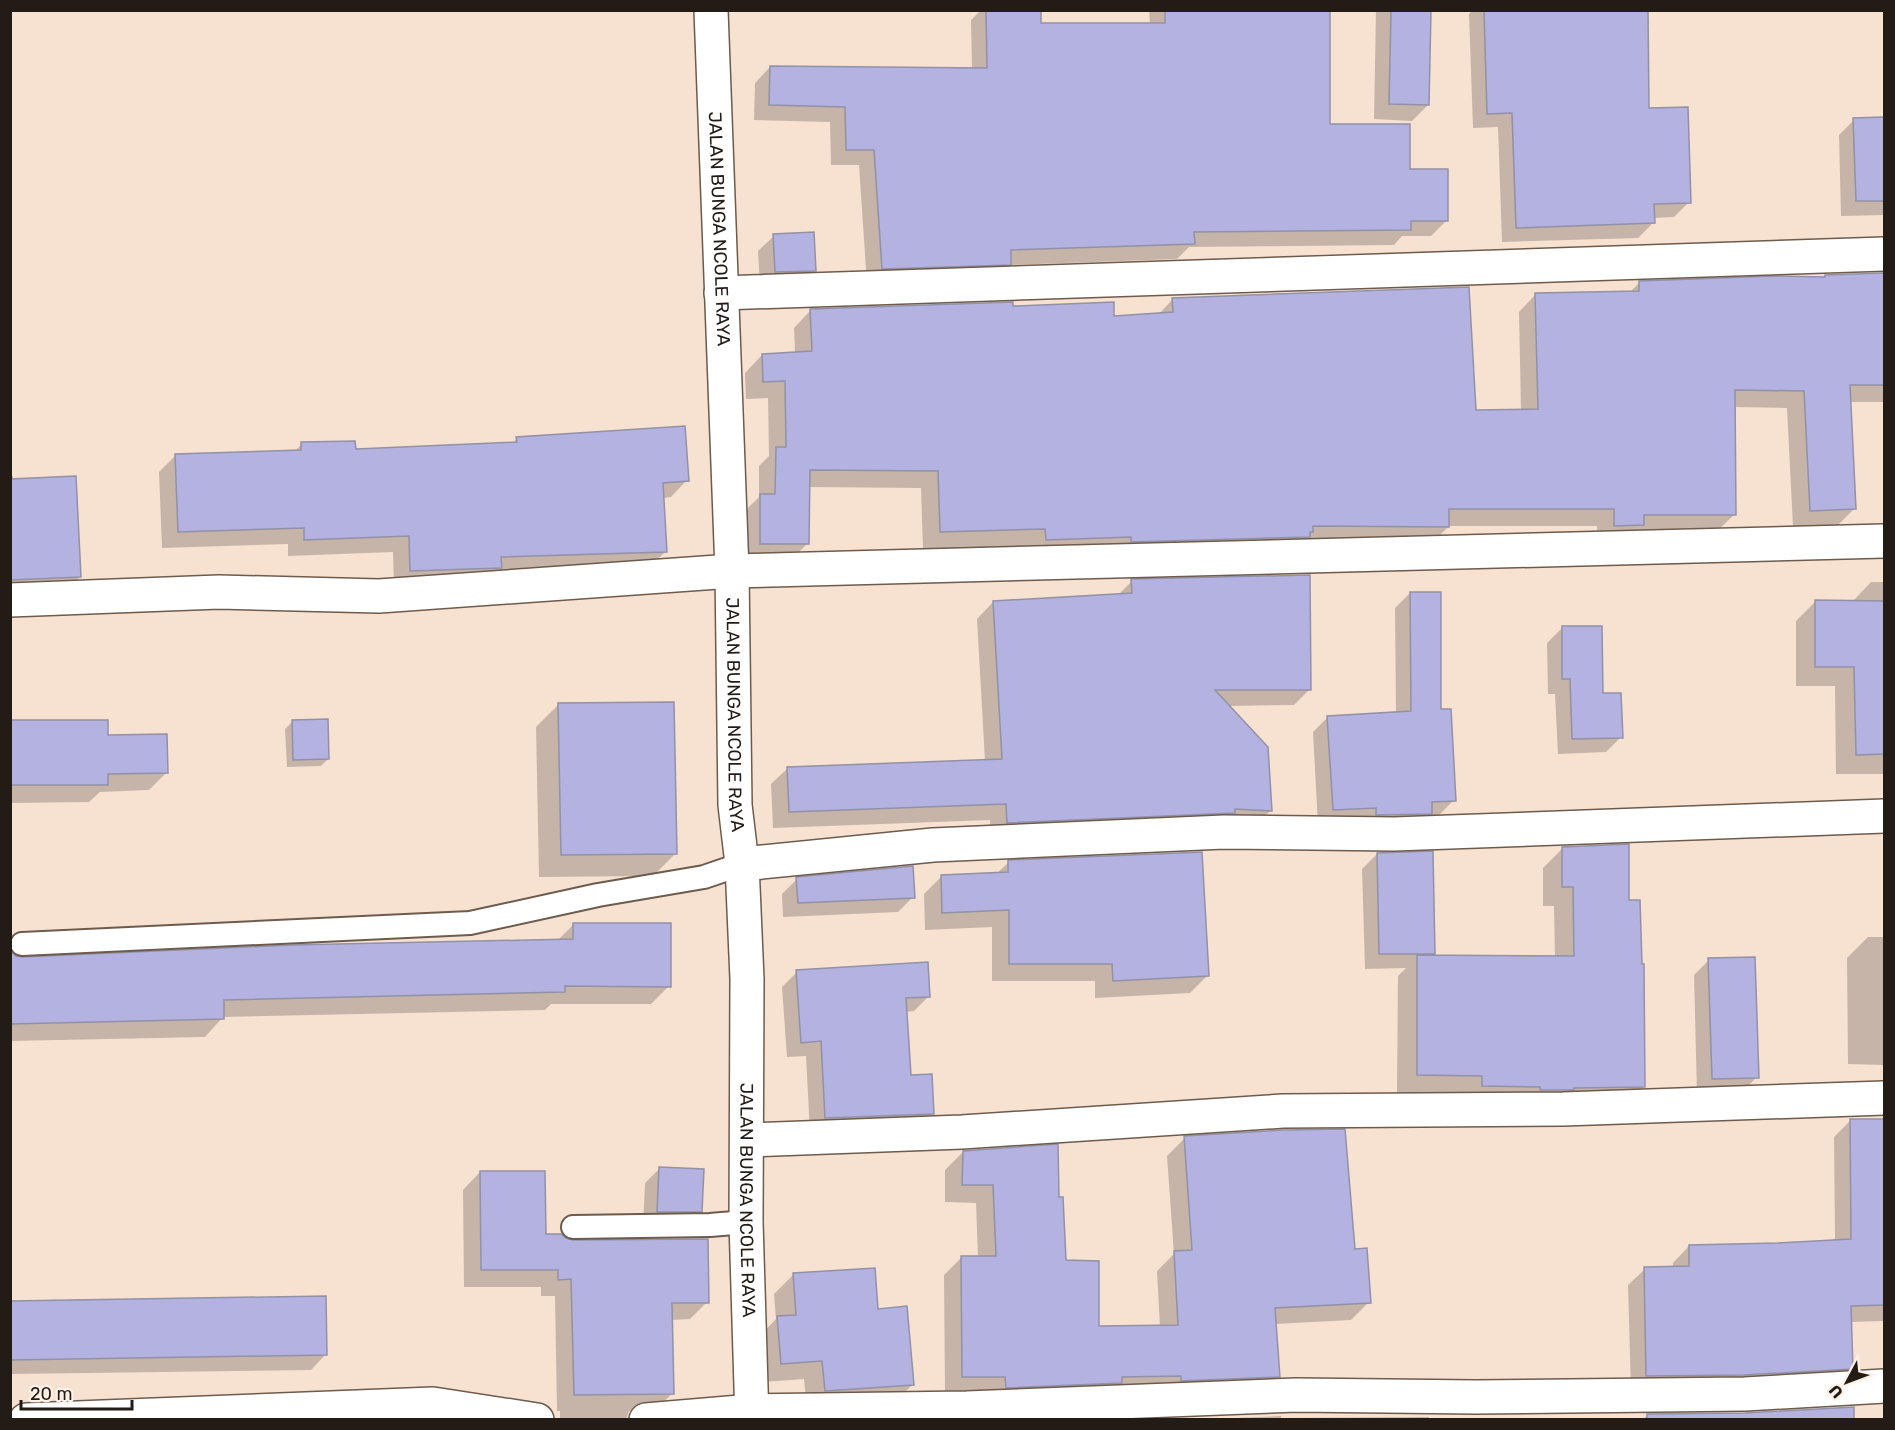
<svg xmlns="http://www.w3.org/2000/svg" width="1895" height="1430" font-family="Rubik,sans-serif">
<rect width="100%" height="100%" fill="#f7e2d1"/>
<path fill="#0003" d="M 981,10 L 1040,10 L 1039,25 L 1150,25 L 1149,10 L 1328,10 L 1328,126 L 1409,170 L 1446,221 L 1431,236 L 1402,236 L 1394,245 L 1189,247 L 1177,259 L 1009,265 L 994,280 L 867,284 L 859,165 L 831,165 L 830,122 L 754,120 L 755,83 L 770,67 L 972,69 L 971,20 Z
M 1376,10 L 1429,10 L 1428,105 L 1412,121 L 1374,119 Z
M 1473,10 L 1646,10 L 1647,109 L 1689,202 L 1674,217 L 1653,218 L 1653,223 L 1638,238 L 1502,242 L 1498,127 L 1473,128 L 1469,14 Z
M 1884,118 L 1884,215 L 1841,216 L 1839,135 L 1854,120 Z
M 774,236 L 815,270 L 800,285 L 760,287 L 758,251 Z
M 1884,274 L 1884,402 L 1850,402 L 1855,508 L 1837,526 L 1793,527 L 1787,408 L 1734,407 L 1735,514 L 1717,531 L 1598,542 L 1597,526 L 1449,526 L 1431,544 L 1029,557 L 1028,546 L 923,549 L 921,488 L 808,487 L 808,543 L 790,561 L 743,561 L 743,513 L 759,497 L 759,466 L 769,456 L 768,398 L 746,399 L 745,373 L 762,355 L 795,354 L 794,328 L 811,310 L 1012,308 L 1113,317 L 1158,315 L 1173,299 L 1474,411 L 1521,411 L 1519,312 L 1536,294 L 1630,292 L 1640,282 L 1823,278 L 1825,276 Z
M 517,438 L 687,480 L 671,497 L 662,498 L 665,552 L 648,569 L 394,587 L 393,552 L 288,556 L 288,544 L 162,548 L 159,472 L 176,455 L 294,452 L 302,444 L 354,450 L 512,444 Z
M 10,476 L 13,476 L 13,481 L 80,577 L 65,592 L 10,595 Z
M 1132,581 L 1310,689 L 1294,705 L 1227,706 L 1271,810 L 1254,827 L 991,839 L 990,820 L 773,828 L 771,784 L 788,768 L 985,761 L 977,619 L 993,602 L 1118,595 Z
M 1871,582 L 1884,582 L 1884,774 L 1836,774 L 1835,686 L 1796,686 L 1796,621 L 1816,601 L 1852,602 Z
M 1410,593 L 1440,711 L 1454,800 L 1439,815 L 1428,816 L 1416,828 L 1318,825 L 1313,732 L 1328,717 L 1396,713 L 1395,608 Z
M 1562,628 L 1602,695 L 1621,737 L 1606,752 L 1558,754 L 1555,694 L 1548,694 L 1547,643 Z
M 559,704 L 676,853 L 653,876 L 539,877 L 536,727 Z
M 293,721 L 328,759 L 321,766 L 287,767 L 285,729 Z
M 10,722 L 106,736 L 167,772 L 149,790 L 100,792 L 89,802 L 10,803 Z
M 1563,848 L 1644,1087 L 1624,1107 L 1397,1094 L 1398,976 L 1406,968 L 1365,969 L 1362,869 L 1377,854 L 1434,953 L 1431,956 L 1555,957 L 1554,906 L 1543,906 L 1543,868 Z
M 1009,862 L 1208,975 L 1190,993 L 1095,998 L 1095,981 L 992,981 L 992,927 L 925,930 L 924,894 L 942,876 L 996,874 Z
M 797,879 L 913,897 L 898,912 L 783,917 L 782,894 Z
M 573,925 L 669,986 L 651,1004 L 551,1004 L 545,1010 L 223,1017 L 205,1037 L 10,1041 L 10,953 L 15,957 L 22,959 L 557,941 Z
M 1868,937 L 1884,937 L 1884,1065 L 1848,1064 L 1847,958 Z
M 1709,960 L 1757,1077 L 1742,1092 L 1697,1094 L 1694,975 Z
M 797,972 L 929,996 L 914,1011 L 905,1012 L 910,1077 L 933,1114 L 918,1129 L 810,1133 L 806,1056 L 787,1057 L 782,987 Z
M 1884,1120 L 1884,1321 L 1850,1322 L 1851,1368 L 1835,1385 L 1631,1392 L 1628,1285 L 1645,1269 L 1673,1268 L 1673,1263 L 1689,1246 L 1835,1241 L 1834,1137 L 1850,1121 Z
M 1185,1138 L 1354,1250 L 1369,1302 L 1351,1320 L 1275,1324 L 1278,1376 L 1260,1394 L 945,1394 L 944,1275 L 962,1257 L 978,1257 L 976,1203 L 945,1202 L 945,1170 L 963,1152 L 1058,1199 L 1064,1262 L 1097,1327 L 1160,1327 L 1157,1271 L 1174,1254 L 1167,1156 Z
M 660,1168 L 701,1211 L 686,1226 L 643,1227 L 645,1183 Z
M 480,1172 L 545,1235 L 565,1240 L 707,1302 L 690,1319 L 671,1320 L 673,1393 L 655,1410 L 629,1411 L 626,1420 L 560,1420 L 560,1411 L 557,1411 L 555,1296 L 541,1296 L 541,1287 L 464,1287 L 463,1190 Z
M 793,1275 L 876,1310 L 912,1385 L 893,1404 L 807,1409 L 804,1379 L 763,1382 L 759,1337 L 776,1319 L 774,1294 Z
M 10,1303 L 326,1354 L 311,1370 L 10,1374 Z
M 1852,1408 L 1853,1420 L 1642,1420 L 1648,1415 L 1745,1414 Z
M 1281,1416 L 1281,1418 L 1429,1417 L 1429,1420 L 1189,1420 Z"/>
<path fill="#b4b2e0" stroke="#9291a7" stroke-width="1.5" d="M 986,10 L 1041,10 L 1041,23 L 1165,23 L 1165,10 L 1330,10 L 1330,124 L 1410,124 L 1410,169 L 1448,169 L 1448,221 L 1411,221 L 1411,230 L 1194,232 L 1195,244 L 1011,250 L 1011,265 L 882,269 L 874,150 L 846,150 L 845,107 L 769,105 L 770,66 L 987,68 Z
M 1391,10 L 1431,10 L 1429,105 L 1389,104 Z
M 1484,10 L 1648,10 L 1649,108 L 1688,107 L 1691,203 L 1654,204 L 1655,223 L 1516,228 L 1512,113 L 1487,114 Z
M 1884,117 L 1884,201 L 1856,201 L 1853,118 Z
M 814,232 L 816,271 L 775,272 L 773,234 Z
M 1884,273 L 1884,385 L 1850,385 L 1856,509 L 1810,511 L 1804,391 L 1735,390 L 1736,515 L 1644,515 L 1644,525 L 1614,526 L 1614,509 L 1449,509 L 1449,527 L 1313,526 L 1313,532 L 1310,532 L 1310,537 L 1131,542 L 1131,537 L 1046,540 L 1045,529 L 940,532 L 938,471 L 810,470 L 809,544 L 760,544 L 760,494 L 775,494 L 776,447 L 786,447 L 785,381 L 763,382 L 762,354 L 812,351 L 810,309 L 1013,302 L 1013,306 L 1114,302 L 1114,316 L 1173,312 L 1172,298 L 1469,287 L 1476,410 L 1538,409 L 1535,293 L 1639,291 L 1639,281 L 1773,276 L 1825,277 L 1825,275 Z
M 685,426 L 689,481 L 663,483 L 667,552 L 501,557 L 502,568 L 410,571 L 409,536 L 304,540 L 304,528 L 178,532 L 175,454 L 301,450 L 301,442 L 355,441 L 356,449 L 517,442 L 516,437 Z
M 76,476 L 81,577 L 10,580 L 10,479 Z
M 1310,575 L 1311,690 L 1215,690 L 1268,747 L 1272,811 L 1235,809 L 1235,813 L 1007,823 L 1006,804 L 789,812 L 787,767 L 1002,759 L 993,601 L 1132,593 L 1131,579 Z
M 1410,592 L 1441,592 L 1441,709 L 1451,709 L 1456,801 L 1432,802 L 1432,814 L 1376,815 L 1376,808 L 1333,810 L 1327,716 L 1411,711 Z
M 1815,600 L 1884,601 L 1884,754 L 1856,755 L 1854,667 L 1815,667 Z
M 1562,626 L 1602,626 L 1603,693 L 1621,693 L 1623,738 L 1572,739 L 1570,679 L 1562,679 Z
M 674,702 L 677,854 L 561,855 L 558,703 Z
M 328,719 L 329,759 L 293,760 L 292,720 Z
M 10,720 L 108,720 L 108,735 L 167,734 L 168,773 L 108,774 L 108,785 L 10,785 Z
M 1629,844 L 1629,900 L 1640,900 L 1642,964 L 1644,964 L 1645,1087 L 1574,1088 L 1574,1090 L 1540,1090 L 1540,1087 L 1482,1086 L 1482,1076 L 1417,1075 L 1417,955 L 1574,956 L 1573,887 L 1562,887 L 1562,847 Z
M 1433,851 L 1435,954 L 1379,954 L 1377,853 Z
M 1202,852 L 1209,976 L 1113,981 L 1112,964 L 1009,964 L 1009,910 L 942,913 L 941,875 L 1008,872 L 1008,860 Z
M 913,866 L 915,898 L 798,903 L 796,877 Z
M 573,923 L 671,923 L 671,987 L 565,986 L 565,992 L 224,1000 L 224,1019 L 10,1024 L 10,951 L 16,956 L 23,957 L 292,945 L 573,939 Z
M 1755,957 L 1759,1078 L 1712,1079 L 1708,958 Z
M 928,962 L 930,997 L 906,998 L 911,1075 L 932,1074 L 934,1114 L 825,1118 L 821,1041 L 801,1043 L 796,970 Z
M 1850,1119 L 1884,1119 L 1884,1305 L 1851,1306 L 1853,1369 L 1744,1375 L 1646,1376 L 1644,1267 L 1689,1266 L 1689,1245 L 1777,1243 L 1851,1239 Z
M 1345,1129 L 1355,1249 L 1367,1248 L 1371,1303 L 1275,1308 L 1280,1377 L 1181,1381 L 1181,1376 L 1122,1377 L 1122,1383 L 1006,1388 L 1005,1377 L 962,1377 L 961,1256 L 996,1256 L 993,1185 L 962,1185 L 963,1151 L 1058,1144 L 1059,1197 L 1063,1197 L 1066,1260 L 1099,1261 L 1099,1326 L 1178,1325 L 1174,1251 L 1192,1250 L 1184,1136 L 1284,1130 Z
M 659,1167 L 704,1169 L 702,1212 L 657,1212 Z
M 480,1171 L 545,1171 L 546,1234 L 561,1234 L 566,1238 L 573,1240 L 708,1239 L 709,1303 L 672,1303 L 674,1394 L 574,1395 L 571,1279 L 558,1280 L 558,1270 L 481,1270 Z
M 875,1268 L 878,1309 L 907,1306 L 914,1385 L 825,1391 L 822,1361 L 781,1364 L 777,1316 L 796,1315 L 793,1273 Z
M 326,1296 L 327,1355 L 10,1360 L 10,1301 Z
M 1854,1407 L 1854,1419 L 1647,1419 L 1647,1414 L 1745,1413 Z"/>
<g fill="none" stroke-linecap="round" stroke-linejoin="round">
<defs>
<path id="service" d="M 22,944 L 470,923 L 598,895 L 704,877 L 742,864
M 573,1227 L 710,1225 L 746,1222"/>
<g id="minor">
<path id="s1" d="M 711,10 L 732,571 L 735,805 L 742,864 L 747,979 L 746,1222 L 752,1420"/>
<path d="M 721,293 L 1884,254"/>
<path d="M 10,600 L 219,592 L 379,596 L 732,571 L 1884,541"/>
<path d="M 742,864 L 933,845 L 1224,832 L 1394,834 L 1884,816"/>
<path d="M 747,1140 L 962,1132 L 1283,1111 L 1563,1109 L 1884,1098"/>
<path d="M 26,1420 L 433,1404 L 537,1420"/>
<path d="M 646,1420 L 752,1411 L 967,1408 L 1296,1395 L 1476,1397 L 1745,1394 L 1884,1386"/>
</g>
</defs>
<use href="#service" stroke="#6d5b4d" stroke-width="26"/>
<use href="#minor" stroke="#6d5b4d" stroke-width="36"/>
<use href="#service" stroke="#fff" stroke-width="22"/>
<use href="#minor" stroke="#fff" stroke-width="33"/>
</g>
<g text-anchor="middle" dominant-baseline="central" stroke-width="5" stroke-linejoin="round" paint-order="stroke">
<g font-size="18" fill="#231b15" stroke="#fef1e7">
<text stroke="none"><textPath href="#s1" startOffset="219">JALAN BUNGA NCOLE RAYA</textPath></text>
<text stroke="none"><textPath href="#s1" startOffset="705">JALAN BUNGA NCOLE RAYA</textPath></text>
<text stroke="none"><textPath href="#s1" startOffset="1191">JALAN BUNGA NCOLE RAYA</textPath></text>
</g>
</g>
<rect width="1895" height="1430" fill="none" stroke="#231b15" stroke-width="24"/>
<g transform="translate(1847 1382) rotate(229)" stroke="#fef1e7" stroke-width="4.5" paint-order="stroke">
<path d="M0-4.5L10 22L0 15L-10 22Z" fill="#231b15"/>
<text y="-9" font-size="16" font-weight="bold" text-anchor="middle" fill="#231b15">U</text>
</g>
<path d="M21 1400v9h111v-9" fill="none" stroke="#231b15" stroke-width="3"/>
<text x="30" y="1400" font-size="18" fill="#231b15" stroke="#fef1e7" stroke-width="4.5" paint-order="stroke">20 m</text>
</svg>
